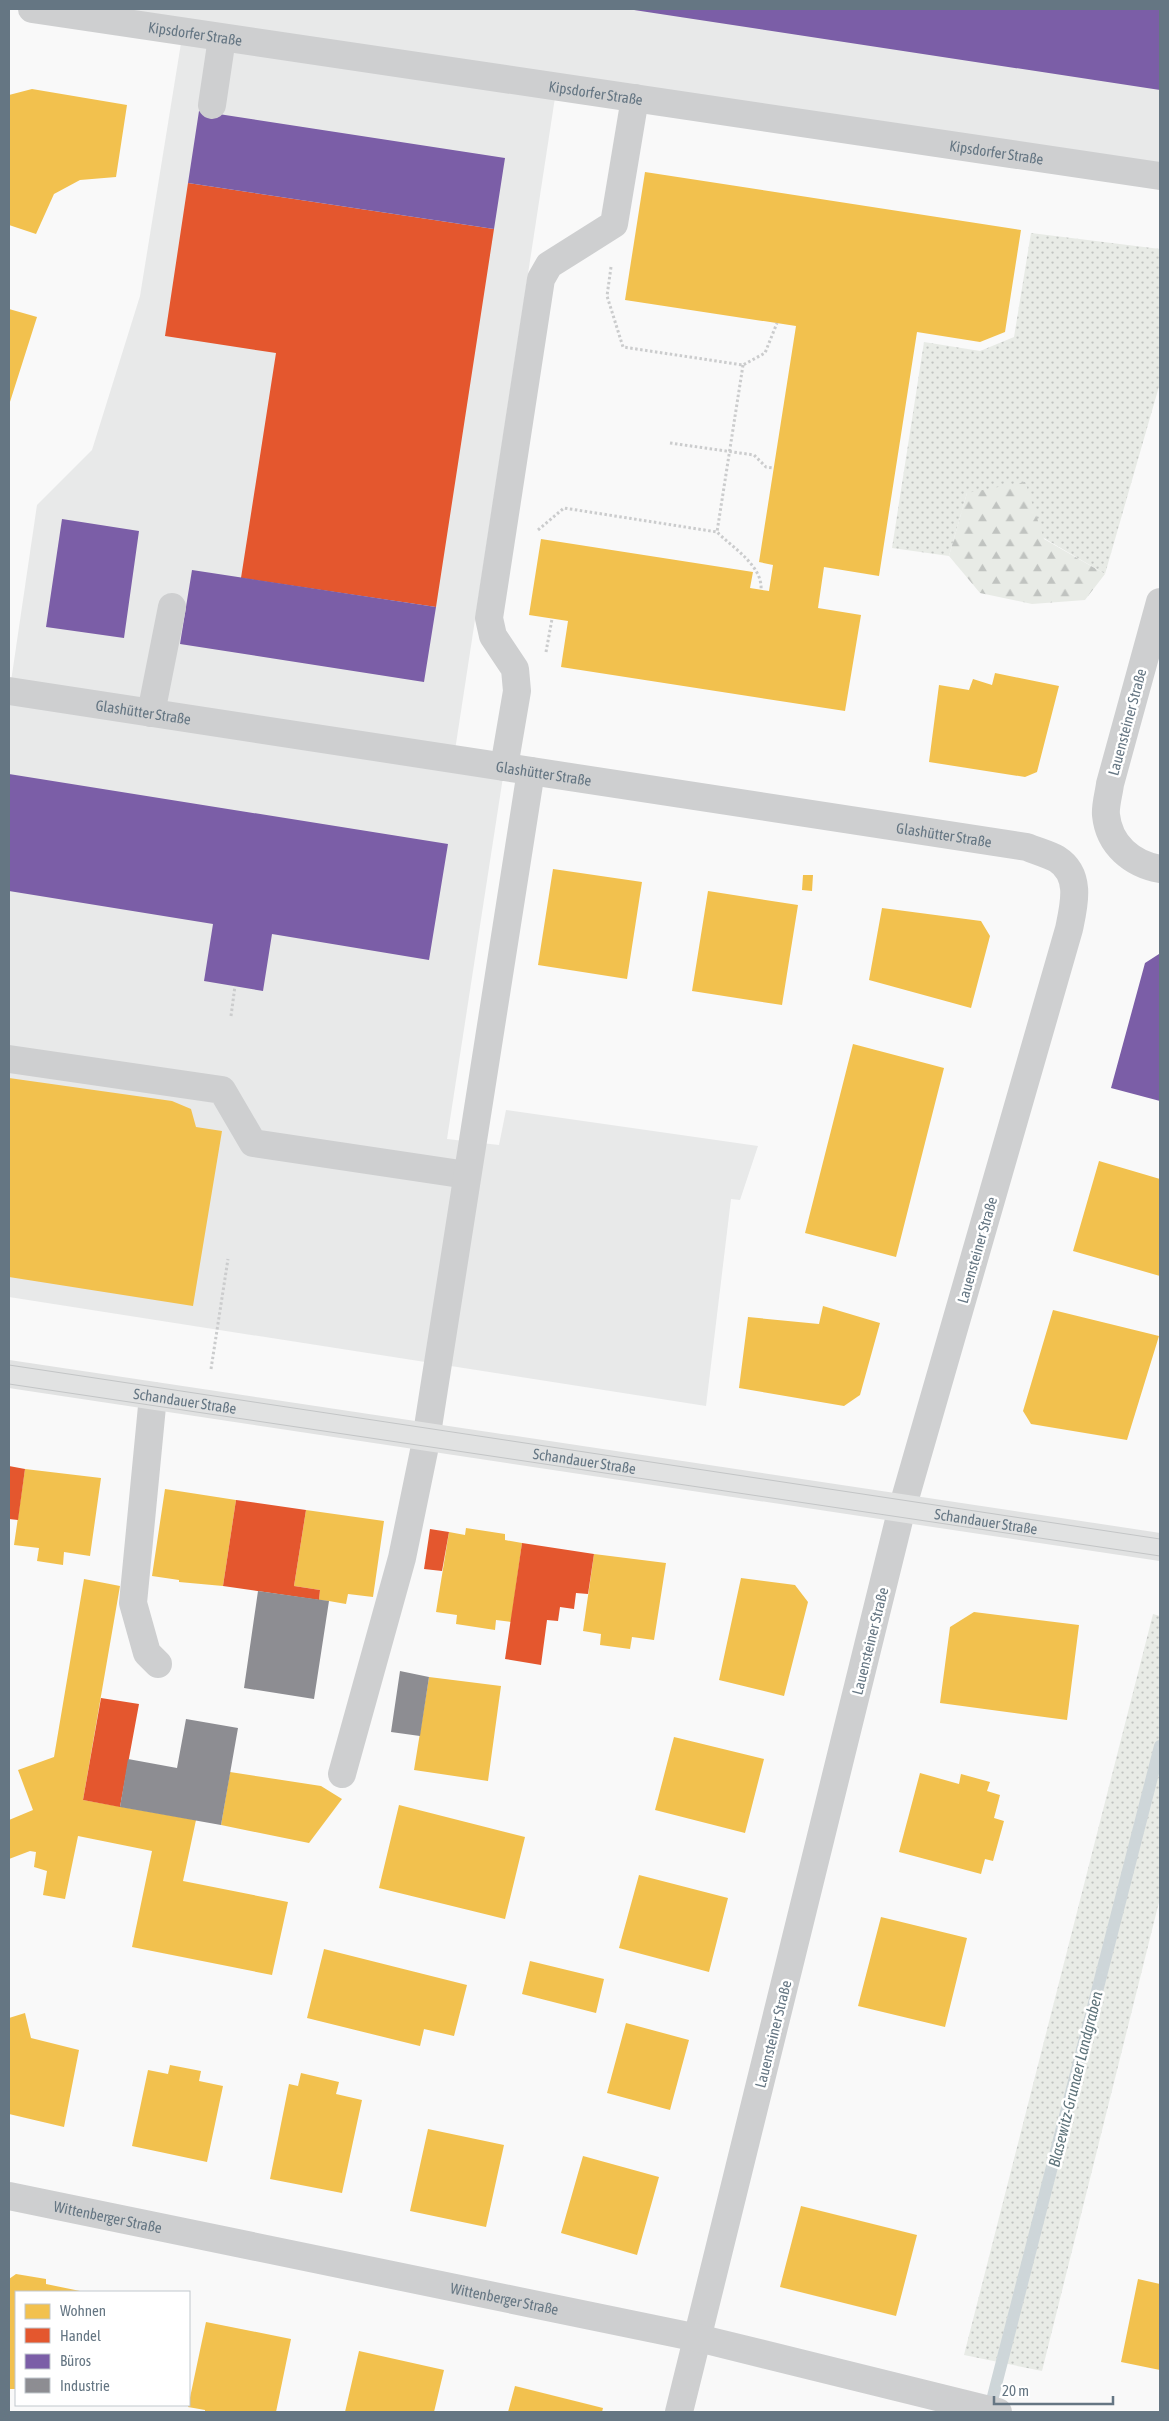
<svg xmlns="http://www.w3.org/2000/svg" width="1169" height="2421" font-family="'Asap Condensed',sans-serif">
<defs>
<pattern id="grass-dots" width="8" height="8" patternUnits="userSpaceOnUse" patternTransform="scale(1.25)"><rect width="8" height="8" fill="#e8ebe6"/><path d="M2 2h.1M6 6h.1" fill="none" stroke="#c0c3c0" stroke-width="1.8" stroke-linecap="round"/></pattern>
<pattern id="forest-firs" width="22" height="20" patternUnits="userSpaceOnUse" patternTransform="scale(1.25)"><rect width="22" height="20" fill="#e8ebe6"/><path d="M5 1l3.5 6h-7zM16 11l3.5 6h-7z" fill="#c0c3c0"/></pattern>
</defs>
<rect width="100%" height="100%" fill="#f9f9f9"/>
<path fill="#e8e9e9" d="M 20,9 L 1160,9 L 1160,183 L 556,91 L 452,770 L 503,777 L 447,1139 L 499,1145 L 506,1110 L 758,1146 L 740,1200 L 731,1199 L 706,1406 L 9,1297 L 9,695 L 37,505 L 92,450 L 140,296 L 182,37 L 19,14 Z"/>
<path fill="url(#grass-dots)" d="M 1031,233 L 1160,249 L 1160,383 L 1105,574 L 967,493 L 949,556 L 892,548 L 924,342 L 980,351 L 1014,337 Z
M 1153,1614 L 1160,1616 L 1160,1898 L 1042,2371 L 964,2355 Z"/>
<path fill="url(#forest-firs)" d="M 1025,482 L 1044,539 L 1105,574 L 1085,600 L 1032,604 L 980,593 L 949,556 L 967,493 Z"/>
<path fill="#f2c14e" d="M 32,89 L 127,105 L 116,177 L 80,180 L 54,194 L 36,234 L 9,225 L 9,95 Z
M 645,172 L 1021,230 L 1005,332 L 980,342 L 917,332 L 879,576 L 824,567 L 818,608 L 861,615 L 845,711 L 561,667 L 568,621 L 529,615 L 541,539 L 753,572 L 750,588 L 769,591 L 773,565 L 759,562 L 796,326 L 625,300 Z
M 9,309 L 37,317 L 9,405 Z
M 995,673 L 1059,686 L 1037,772 L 1025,777 L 929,762 L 939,685 L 969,690 L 973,679 L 992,685 Z
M 553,869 L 642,882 L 627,979 L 538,965 Z
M 803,875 L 813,875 L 812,891 L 802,890 Z
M 708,891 L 798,905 L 782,1005 L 692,991 Z
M 882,908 L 981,921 L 990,936 L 971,1008 L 869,980 Z
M 853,1044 L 944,1068 L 896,1257 L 805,1233 Z
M 9,1078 L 172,1101 L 191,1109 L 196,1127 L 222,1131 L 193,1306 L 9,1277 Z
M 1099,1161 L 1160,1179 L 1160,1276 L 1073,1251 Z
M 823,1306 L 880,1323 L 860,1395 L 844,1406 L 739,1388 L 748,1317 L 819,1324 Z
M 1053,1310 L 1159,1336 L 1127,1440 L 1031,1424 L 1023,1411 Z
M 25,1469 L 101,1478 L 90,1556 L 64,1552 L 63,1565 L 37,1561 L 39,1548 L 14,1545 Z
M 165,1489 L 236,1500 L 223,1586 L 179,1582 L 179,1580 L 152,1576 Z
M 306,1510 L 384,1521 L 373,1597 L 348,1594 L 346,1604 L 329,1601 L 319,1600 L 320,1590 L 294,1586 Z
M 466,1528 L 505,1534 L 505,1540 L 522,1543 L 511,1622 L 496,1620 L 495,1630 L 456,1624 L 457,1615 L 436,1612 L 449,1532 L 465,1535 Z
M 594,1554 L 666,1563 L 654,1640 L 632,1637 L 630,1649 L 600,1645 L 601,1634 L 583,1631 Z
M 741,1578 L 795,1585 L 808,1602 L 784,1696 L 719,1680 Z
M 84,1579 L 120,1586 L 83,1800 L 196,1820 L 183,1881 L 288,1902 L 272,1975 L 132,1947 L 152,1851 L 78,1836 L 65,1899 L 43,1895 L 47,1871 L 34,1867 L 36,1852 L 30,1851 L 9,1859 L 9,1820 L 33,1810 L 18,1770 L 54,1757 Z
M 974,1612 L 1079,1625 L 1067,1720 L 940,1703 L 950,1627 Z
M 429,1677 L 501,1686 L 488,1781 L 414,1770 Z
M 674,1737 L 764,1759 L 745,1833 L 655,1810 Z
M 230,1772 L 321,1786 L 342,1799 L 309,1843 L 221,1825 Z
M 920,1773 L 959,1784 L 961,1774 L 990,1782 L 987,1791 L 1000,1795 L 994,1818 L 1004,1821 L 993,1861 L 985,1859 L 981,1874 L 899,1852 Z
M 399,1805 L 525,1837 L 505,1919 L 379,1888 Z
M 639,1875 L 728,1898 L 709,1972 L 619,1948 Z
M 881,1917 L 967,1938 L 945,2027 L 858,2006 Z
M 324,1949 L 467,1985 L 454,2036 L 424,2029 L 420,2046 L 307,2018 Z
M 530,1961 L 604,1979 L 596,2013 L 522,1994 Z
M 25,2013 L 31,2038 L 79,2050 L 64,2127 L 9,2114 L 9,2018 Z
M 626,2023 L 689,2040 L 670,2110 L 607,2093 Z
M 170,2065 L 201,2071 L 199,2081 L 223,2086 L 207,2162 L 132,2146 L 148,2070 L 168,2074 Z
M 301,2073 L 339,2082 L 336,2094 L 362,2100 L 342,2193 L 270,2179 L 289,2084 L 298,2086 Z
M 428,2129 L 504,2145 L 486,2227 L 410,2211 Z
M 583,2156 L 659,2177 L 637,2255 L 561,2233 Z
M 801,2206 L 917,2235 L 896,2316 L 780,2287 Z
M 16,2274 L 46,2279 L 46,2284 L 80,2291 L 16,2292 L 16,2389 L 9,2389 L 9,2279 Z
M 1138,2279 L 1160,2284 L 1160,2370 L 1121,2362 Z
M 206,2322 L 291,2339 L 276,2412 L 205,2412 L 205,2410 L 188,2407 Z
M 359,2351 L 444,2370 L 434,2412 L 345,2412 Z
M 515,2386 L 603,2408 L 602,2412 L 508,2412 Z"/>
<path fill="#e4572e" d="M 188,183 L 494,229 L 436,607 L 241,578 L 276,353 L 165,336 Z
M 9,1466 L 25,1469 L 18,1520 L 9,1519 Z
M 236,1500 L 306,1510 L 294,1586 L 320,1590 L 319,1600 L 223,1586 Z
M 430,1529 L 449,1532 L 442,1571 L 424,1569 Z
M 522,1543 L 594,1554 L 588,1594 L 576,1593 L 574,1609 L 560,1607 L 558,1621 L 547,1620 L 541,1665 L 505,1659 Z
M 101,1698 L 139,1704 L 120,1807 L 83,1800 Z"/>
<path fill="#7b5ea7" d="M 634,9 L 1160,9 L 1160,90 L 634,10 Z
M 199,111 L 505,158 L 494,229 L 188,183 Z
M 62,519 L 139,531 L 124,638 L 46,627 Z
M 192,570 L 436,607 L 424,682 L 180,644 Z
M 9,774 L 448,844 L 429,960 L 272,934 L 263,991 L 204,981 L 213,924 L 9,891 Z
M 1159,954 L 1160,954 L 1160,1101 L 1111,1088 L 1145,963 Z"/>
<path fill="#8d8d92" d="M 258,1591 L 329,1601 L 314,1699 L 244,1688 Z
M 400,1671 L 429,1677 L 420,1736 L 391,1732 Z
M 186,1719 L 238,1728 L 221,1825 L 120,1807 L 128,1759 L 177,1768 Z"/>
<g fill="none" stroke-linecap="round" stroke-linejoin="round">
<path stroke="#ced6d9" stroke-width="12" d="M 989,2412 L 1160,1746"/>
<path stroke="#cbcccd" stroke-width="3" stroke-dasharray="2.5 2.5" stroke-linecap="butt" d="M 611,267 L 607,296 L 623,347 L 743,365 L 765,353 L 777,323
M 743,365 L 717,532 C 733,548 763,566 761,590
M 670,443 L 754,455 L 766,467 L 774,468
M 538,530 L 564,508 L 717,532
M 546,652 L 552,619
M 231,1016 L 235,986
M 211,1369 L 228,1259"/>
<g stroke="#cecfd0" stroke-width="28">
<path id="s1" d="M 32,9 L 1160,176"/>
<path d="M 212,105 L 222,38"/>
<path d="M 1160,602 L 1110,784 C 1109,793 1105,806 1106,815 C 1109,845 1132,864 1160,869"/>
<path id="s2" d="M 9,691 L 1027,847 C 1036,851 1048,854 1057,859 C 1082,875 1074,905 1069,929 L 900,1516 L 679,2412"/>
<path d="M 151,713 L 172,607"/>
<path d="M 504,767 L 517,691 L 515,669 L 493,636 L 489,618 L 541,279 L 549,265 L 614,224 L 635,98"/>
<path d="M 9,1059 L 222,1090 L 253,1143 L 467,1175"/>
<path d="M 153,1396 L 133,1603 L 147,1653 L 158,1664"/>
<path d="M 342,1774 L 402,1558 L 425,1446 L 531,771"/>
<path id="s3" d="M 9,2196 L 698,2338 L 998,2412"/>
</g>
<path stroke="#e1e2e2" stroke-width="28" id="s4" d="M 9,1374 L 1160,1547"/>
<path stroke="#c3c5c6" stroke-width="1" d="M 9,1365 L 1160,1539
M 9,1384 L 1160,1556"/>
</g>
<g text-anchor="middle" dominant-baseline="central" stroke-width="5" stroke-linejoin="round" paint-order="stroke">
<g font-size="15" fill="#657683" stroke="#fff">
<text stroke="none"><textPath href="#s1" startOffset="165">Kipsdorfer Straße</textPath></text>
<text stroke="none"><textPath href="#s1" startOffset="570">Kipsdorfer Straße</textPath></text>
<text stroke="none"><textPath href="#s1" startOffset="975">Kipsdorfer Straße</textPath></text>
<text stroke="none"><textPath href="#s2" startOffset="136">Glashütter Straße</textPath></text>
<text transform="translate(1127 722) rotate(-75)">Lauensteiner Straße</text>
<text stroke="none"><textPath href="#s2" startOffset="541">Glashütter Straße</textPath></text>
<text stroke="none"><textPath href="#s2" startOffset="946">Glashütter Straße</textPath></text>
<text transform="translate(977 1250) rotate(-74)">Lauensteiner Straße</text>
<text stroke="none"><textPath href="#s4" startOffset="178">Schandauer Straße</textPath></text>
<text stroke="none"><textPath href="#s4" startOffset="582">Schandauer Straße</textPath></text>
<text stroke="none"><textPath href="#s4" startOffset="988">Schandauer Straße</textPath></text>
<text transform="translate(870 1641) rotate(-76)">Lauensteiner Straße</text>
<text transform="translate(773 2034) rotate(-76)">Lauensteiner Straße</text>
<text stroke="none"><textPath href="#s3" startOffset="101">Wittenberger Straße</textPath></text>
<text stroke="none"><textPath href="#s3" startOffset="506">Wittenberger Straße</textPath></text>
</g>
<g font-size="16" font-style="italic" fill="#60757c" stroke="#fff">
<text transform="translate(1075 2079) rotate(-76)">Blasewitz‐Grunaer Landgraben</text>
</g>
</g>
<rect width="1169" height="2421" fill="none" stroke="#657683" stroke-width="20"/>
<rect x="15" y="2291" width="175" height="115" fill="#ffffff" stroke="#c1c8cd"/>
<rect x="25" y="2304" width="25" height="15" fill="#f2c14e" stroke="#c1c8cd"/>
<text x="60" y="2316" font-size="15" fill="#657683">Wohnen</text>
<rect x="25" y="2328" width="25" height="15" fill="#e4572e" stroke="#c1c8cd"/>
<text x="60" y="2341" font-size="15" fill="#657683">Handel</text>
<rect x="25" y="2354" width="25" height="15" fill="#7b5ea7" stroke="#c1c8cd"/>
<text x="60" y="2366" font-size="15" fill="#657683">Büros</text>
<rect x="25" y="2378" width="25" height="15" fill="#8d8d92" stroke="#c1c8cd"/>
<text x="60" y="2391" font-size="15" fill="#657683">Industrie</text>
<path d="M994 2396v8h119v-8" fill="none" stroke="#657683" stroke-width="2.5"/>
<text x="1002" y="2396" font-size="15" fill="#657683" stroke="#ffffff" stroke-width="4" paint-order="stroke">20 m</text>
</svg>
